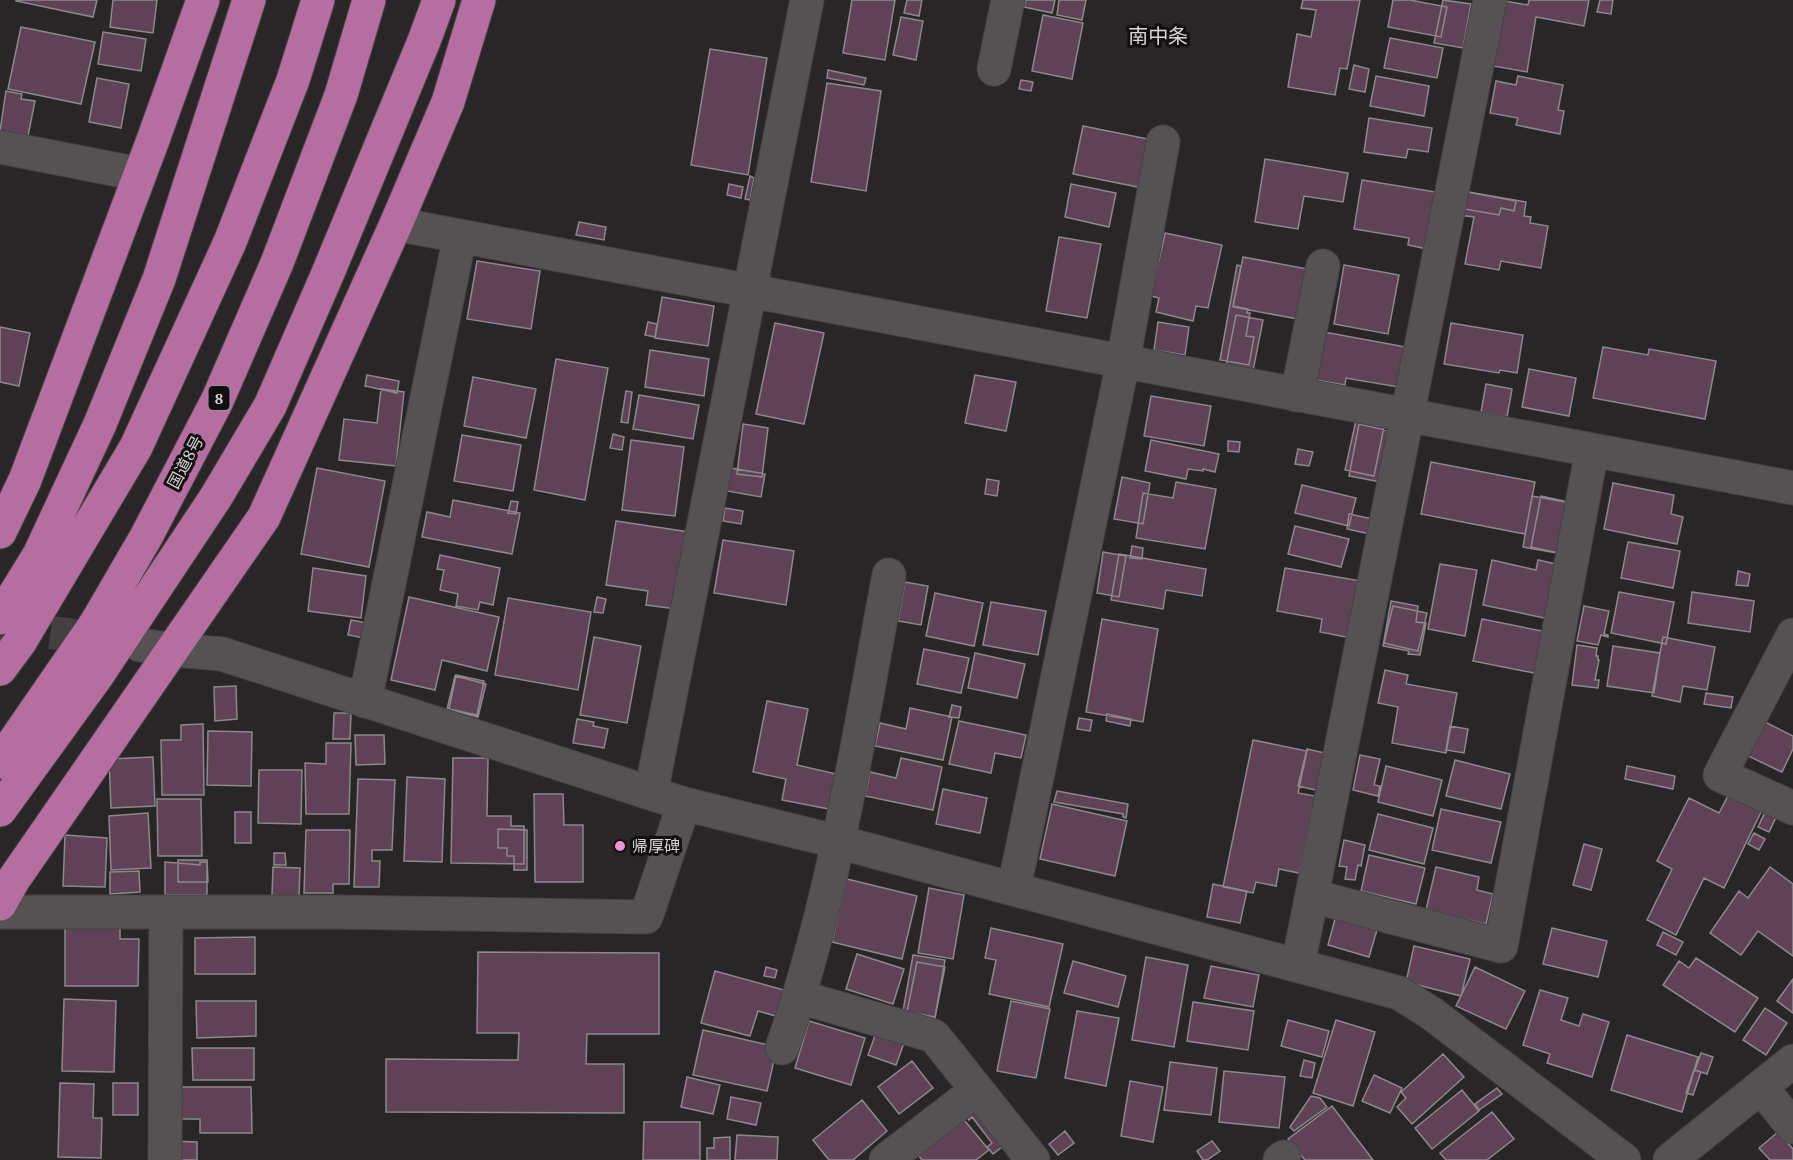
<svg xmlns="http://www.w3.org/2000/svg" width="1793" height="1160" font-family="'Noto Serif','Noto Sans JP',serif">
<rect width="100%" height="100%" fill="#292628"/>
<path fill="#5f4255" stroke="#8c888b" stroke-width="1.5" d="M 16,0 L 97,0 L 93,17 L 16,1 Z
M 113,0 L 157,0 L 153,33 L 110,27 Z
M 852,0 L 895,0 L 885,60 L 843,53 Z
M 907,0 L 922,0 L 919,16 L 904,13 Z
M 1026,0 L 1055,0 L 1052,13 L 1024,7 Z
M 1059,0 L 1086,0 L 1082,20 L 1057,15 Z
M 1303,0 L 1360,0 L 1347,69 L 1340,68 L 1335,95 L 1288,87 L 1297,34 L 1311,37 L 1316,10 L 1301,8 Z
M 1393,0 L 1410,0 L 1447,7 L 1441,37 L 1388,27 Z
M 1443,0 L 1471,4 L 1463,48 L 1434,43 Z
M 1529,0 L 1589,0 L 1584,26 L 1536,17 L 1527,72 L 1493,66 L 1505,1 L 1528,5 Z
M 1600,0 L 1613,0 L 1611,14 L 1597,12 Z
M 1043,15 L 1083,23 L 1072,79 L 1032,71 Z
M 901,17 L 923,21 L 916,60 L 893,55 Z
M 21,27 L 95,42 L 81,104 L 8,89 Z
M 103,32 L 146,39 L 141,71 L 98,64 Z
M 1390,38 L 1443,48 L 1437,78 L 1384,68 Z
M 710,49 L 767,58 L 748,175 L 691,165 Z
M 1354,65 L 1369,69 L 1365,92 L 1349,89 Z
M 828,70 L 866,78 L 864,85 L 827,78 Z
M 1376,76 L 1429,86 L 1424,116 L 1370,106 Z
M 1518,76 L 1563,85 L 1558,110 L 1564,111 L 1560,134 L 1516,125 L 1518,118 L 1490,113 L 1496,81 L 1516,85 Z
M 97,78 L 129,84 L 121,128 L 89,122 Z
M 1021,80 L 1033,82 L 1031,91 L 1019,89 Z
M 827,83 L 881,91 L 866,191 L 811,182 Z
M 6,91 L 22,94 L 21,99 L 35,101 L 28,136 L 0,131 Z
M 1369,118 L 1432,128 L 1428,152 L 1408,149 L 1406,158 L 1364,152 Z
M 1083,126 L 1148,139 L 1138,187 L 1073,174 Z
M 1265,159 L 1348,173 L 1343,202 L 1304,196 L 1298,229 L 1255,222 Z
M 750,176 L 754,178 L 750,200 L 745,199 Z
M 1362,180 L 1436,192 L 1427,249 L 1408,245 L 1409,238 L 1354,229 Z
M 729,184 L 743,187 L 741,198 L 727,195 Z
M 1071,184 L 1116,193 L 1109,227 L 1065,217 Z
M 1463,191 L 1526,202 L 1524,216 L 1531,217 L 1530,223 L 1548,226 L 1541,268 L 1501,261 L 1499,270 L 1465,264 L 1474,217 L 1458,215 Z
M 1467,192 L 1516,201 L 1514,211 L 1501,208 L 1499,215 L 1464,209 Z
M 579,222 L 606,227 L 604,240 L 576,235 Z
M 1165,233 L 1222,245 L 1208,308 L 1196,306 L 1193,321 L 1156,312 L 1159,298 L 1151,296 Z
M 1059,237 L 1101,244 L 1087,318 L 1046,311 Z
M 1243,257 L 1313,270 L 1303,320 L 1233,307 Z
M 477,261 L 540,271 L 531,329 L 467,319 Z
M 1237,265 L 1241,266 L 1233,306 L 1248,309 L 1247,313 L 1250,313 L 1246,336 L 1254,337 L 1249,365 L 1220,360 Z
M 1344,265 L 1399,275 L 1388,334 L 1334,324 Z
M 662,297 L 714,306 L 708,346 L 655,338 Z
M 1236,315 L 1263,320 L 1253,371 L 1226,366 Z
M 648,322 L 657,324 L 655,337 L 645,335 Z
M 1158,322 L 1189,327 L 1185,355 L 1154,350 Z
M 775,323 L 824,333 L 804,424 L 756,414 Z
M 1451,323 L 1523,335 L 1517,373 L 1500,370 L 1499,373 L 1444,364 Z
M 0,327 L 30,333 L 19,386 L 0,382 Z
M 1324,332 L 1406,347 L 1398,387 L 1346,378 L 1345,385 L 1315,380 Z
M 1603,347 L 1648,355 L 1649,349 L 1716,361 L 1705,419 L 1593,398 Z
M 650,350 L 709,359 L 704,396 L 645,387 Z
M 556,359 L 608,368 L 585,500 L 534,490 Z
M 1529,369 L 1576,378 L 1569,416 L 1522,407 Z
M 367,375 L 399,381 L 397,393 L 365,386 Z
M 975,375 L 1016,382 L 1006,431 L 965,423 Z
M 473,377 L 536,389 L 526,438 L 464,426 Z
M 1486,384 L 1512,389 L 1507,417 L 1481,412 Z
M 381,389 L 404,392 L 396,466 L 339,460 L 344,419 L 377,423 Z
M 626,391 L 632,392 L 628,423 L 621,422 Z
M 639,395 L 699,405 L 693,439 L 633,429 Z
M 1151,396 L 1211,406 L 1204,446 L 1144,436 Z
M 1357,416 L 1385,422 L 1374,476 L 1345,470 Z
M 743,424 L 768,428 L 762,477 L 737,474 Z
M 1359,424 L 1390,431 L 1381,482 L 1349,476 Z
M 613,434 L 624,437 L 622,450 L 610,448 Z
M 462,435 L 521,445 L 513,491 L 454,481 Z
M 631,440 L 684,447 L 675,516 L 622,510 Z
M 1151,440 L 1219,454 L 1215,472 L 1203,469 L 1203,471 L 1188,469 L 1186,479 L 1145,471 Z
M 1228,441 L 1240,442 L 1239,452 L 1228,451 Z
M 1298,449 L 1313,452 L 1309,466 L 1295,464 Z
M 1431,462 L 1535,482 L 1525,534 L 1421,514 Z
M 317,468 L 385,481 L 369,567 L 301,554 Z
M 731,468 L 765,474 L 761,497 L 727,491 Z
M 1122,477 L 1150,483 L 1143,524 L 1114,519 Z
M 987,479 L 999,481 L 997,496 L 985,494 Z
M 1176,482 L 1216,489 L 1205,549 L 1136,538 L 1143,493 L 1173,498 Z
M 1613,483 L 1674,495 L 1671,514 L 1683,517 L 1677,544 L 1604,529 Z
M 1302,485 L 1356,498 L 1349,526 L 1295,513 Z
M 1532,496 L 1571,503 L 1562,554 L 1523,547 Z
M 1541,496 L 1573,503 L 1563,554 L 1531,547 Z
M 453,500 L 520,513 L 512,554 L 422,537 L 427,512 L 450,517 Z
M 511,501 L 518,502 L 516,514 L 508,513 Z
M 725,508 L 743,511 L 741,524 L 723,521 Z
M 1349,514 L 1373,519 L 1370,534 L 1347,529 Z
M 616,521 L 689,532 L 677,609 L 646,605 L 648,591 L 606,585 Z
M 1295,526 L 1349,539 L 1341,567 L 1288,554 Z
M 723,540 L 794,551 L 786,605 L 714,593 Z
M 1628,542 L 1680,551 L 1673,588 L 1621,578 Z
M 1132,546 L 1143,548 L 1142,559 L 1130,558 Z
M 1103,552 L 1126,556 L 1119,597 L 1097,593 Z
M 1119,554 L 1206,569 L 1202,596 L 1166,590 L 1163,609 L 1111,600 Z
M 440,555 L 500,568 L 493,605 L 480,602 L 478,610 L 456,606 L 458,594 L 440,590 L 444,570 L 437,569 Z
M 1492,560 L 1536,570 L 1538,560 L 1565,566 L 1554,620 L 1483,605 Z
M 1440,564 L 1477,570 L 1465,636 L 1428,629 Z
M 313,568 L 366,576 L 361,618 L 308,611 Z
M 1285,568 L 1367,582 L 1357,639 L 1320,632 L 1322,619 L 1277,611 Z
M 1738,571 L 1750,574 L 1748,586 L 1736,585 Z
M 905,582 L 928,586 L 921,625 L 898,621 Z
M 1619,592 L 1674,602 L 1666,644 L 1611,633 Z
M 1692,592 L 1754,601 L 1750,632 L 1688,623 Z
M 935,593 L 983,603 L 974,646 L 926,636 Z
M 409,597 L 499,617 L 487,671 L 442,660 L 435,690 L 391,680 Z
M 597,597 L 606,599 L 603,613 L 594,612 Z
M 508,598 L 591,612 L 578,690 L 495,675 Z
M 1391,601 L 1418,606 L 1416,622 L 1426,623 L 1420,655 L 1408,654 L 1409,651 L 1383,646 Z
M 991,602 L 1046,611 L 1038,655 L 983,645 Z
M 1393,606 L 1427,613 L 1418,651 L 1384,643 Z
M 1584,606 L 1609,611 L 1604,634 L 1608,635 L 1608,637 L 1601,635 L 1598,645 L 1577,641 Z
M 1102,619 L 1158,629 L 1143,722 L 1086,712 Z
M 1482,619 L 1547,632 L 1539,674 L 1473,661 Z
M 351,620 L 367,623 L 364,638 L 348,635 Z
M 594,637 L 641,646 L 627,723 L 580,715 Z
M 1663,637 L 1715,647 L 1707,690 L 1683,686 L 1680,702 L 1652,696 Z
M 1577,645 L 1597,648 L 1596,656 L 1598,656 L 1598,660 L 1599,660 L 1595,680 L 1599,680 L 1598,688 L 1572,685 Z
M 1613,646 L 1660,653 L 1654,693 L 1607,686 Z
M 924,649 L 969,658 L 961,693 L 917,684 Z
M 975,653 L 1025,664 L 1017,698 L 968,688 Z
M 1385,670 L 1408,675 L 1406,684 L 1457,693 L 1446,753 L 1392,743 L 1398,707 L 1378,703 Z
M 456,675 L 484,681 L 477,715 L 449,709 Z
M 455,676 L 486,684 L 478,717 L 447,709 Z
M 236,686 L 237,719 L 215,721 L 214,687 Z
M 1706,693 L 1733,697 L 1731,708 L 1704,704 Z
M 767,701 L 808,709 L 797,765 L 836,774 L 829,809 L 782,800 L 786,779 L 753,772 Z
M 952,705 L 961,707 L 959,718 L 949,717 Z
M 910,708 L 952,717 L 943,760 L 875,746 L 880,723 L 906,729 Z
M 334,713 L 351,713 L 350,739 L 333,739 Z
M 1107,714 L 1131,719 L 1130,726 L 1106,721 Z
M 1079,718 L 1092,720 L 1090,731 L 1077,729 Z
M 577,719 L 594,722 L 593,726 L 608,729 L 604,748 L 573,743 Z
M 959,721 L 1026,735 L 1021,758 L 995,753 L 991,773 L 949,764 Z
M 1763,721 L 1793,736 L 1793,749 L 1782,772 L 1746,755 Z
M 203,724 L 204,795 L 162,795 L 161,740 L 181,740 L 181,725 Z
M 1450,726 L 1468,729 L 1464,753 L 1446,750 Z
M 208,731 L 252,732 L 251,786 L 207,785 Z
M 355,735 L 384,735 L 385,764 L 356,765 Z
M 1253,740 L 1307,751 L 1298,793 L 1315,796 L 1299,873 L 1279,869 L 1276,886 L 1256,882 L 1253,893 L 1223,887 Z
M 326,743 L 351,743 L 349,814 L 306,814 L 305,763 L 326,764 Z
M 1307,749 L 1329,754 L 1320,791 L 1298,786 Z
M 1360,755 L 1380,759 L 1374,785 L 1380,786 L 1378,796 L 1353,790 Z
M 153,757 L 155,806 L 111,808 L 109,759 Z
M 453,758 L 488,758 L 487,816 L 511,816 L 511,826 L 524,826 L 524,864 L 451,863 Z
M 901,758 L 942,767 L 933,810 L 865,796 L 870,772 L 896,778 Z
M 1455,760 L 1510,774 L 1501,809 L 1446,796 Z
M 1386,766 L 1442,780 L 1433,816 L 1378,802 Z
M 1627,766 L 1675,776 L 1673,789 L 1625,779 Z
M 259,770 L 302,770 L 301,824 L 258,823 Z
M 407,777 L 445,779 L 442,862 L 404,861 Z
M 358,779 L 395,780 L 392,850 L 372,850 L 372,861 L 380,861 L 379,887 L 354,887 Z
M 943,789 L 987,798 L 980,833 L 936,824 Z
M 1057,791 L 1128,804 L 1126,818 L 1123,817 L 1123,814 L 1054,802 Z
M 1730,792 L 1763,808 L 1724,888 L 1704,878 L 1676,935 L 1647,920 L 1672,869 L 1657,861 L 1689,798 L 1719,813 Z
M 534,794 L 563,794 L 564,825 L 583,825 L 583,882 L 535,882 Z
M 157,799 L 201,799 L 202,856 L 158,856 Z
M 1052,804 L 1127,821 L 1115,876 L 1040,859 Z
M 1768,806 L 1779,811 L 1769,832 L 1758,827 Z
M 1441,809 L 1501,822 L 1491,863 L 1432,850 Z
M 235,812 L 251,812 L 251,843 L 235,843 Z
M 148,813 L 151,868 L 111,870 L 109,816 Z
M 1378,814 L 1433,828 L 1424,864 L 1369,850 Z
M 498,829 L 527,830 L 527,870 L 514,870 L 514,856 L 507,856 L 507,848 L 498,848 Z
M 306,830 L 350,830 L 349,884 L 333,884 L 333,893 L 304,893 Z
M 1754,833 L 1765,839 L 1759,850 L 1748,844 Z
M 65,835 L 107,838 L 105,887 L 63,886 Z
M 1344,840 L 1365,845 L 1361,866 L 1358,865 L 1355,880 L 1345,879 L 1347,867 L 1339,866 Z
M 1584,844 L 1602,849 L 1591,890 L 1573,885 Z
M 274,853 L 285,853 L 286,865 L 274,865 Z
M 1369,855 L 1425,868 L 1416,904 L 1361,891 Z
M 178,860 L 207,860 L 208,882 L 178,882 Z
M 165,862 L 200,865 L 200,862 L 207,862 L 207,895 L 165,895 Z
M 273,867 L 300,868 L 299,897 L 272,896 Z
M 1436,867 L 1479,877 L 1477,890 L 1493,894 L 1486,924 L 1426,910 Z
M 1770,867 L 1793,884 L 1793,956 L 1758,931 L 1741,955 L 1710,933 L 1739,891 L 1748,898 Z
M 139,871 L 140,892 L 110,894 L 110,872 Z
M 847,879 L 917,896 L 902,959 L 832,942 Z
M 1213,884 L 1247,891 L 1240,923 L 1207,917 Z
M 929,888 L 964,895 L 953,959 L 918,953 Z
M 1335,919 L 1377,930 L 1369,957 L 1328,945 Z
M 65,922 L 120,922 L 120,939 L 139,939 L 138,986 L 65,986 Z
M 991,928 L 1063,944 L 1049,1007 L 989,994 L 996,960 L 985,958 Z
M 1552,928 L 1607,941 L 1598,977 L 1543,964 Z
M 1663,932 L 1683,942 L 1676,955 L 1657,945 Z
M 255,937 L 255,974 L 195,974 L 195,938 Z
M 1414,946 L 1470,959 L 1461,996 L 1406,982 Z
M 478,952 L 659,953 L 659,1034 L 587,1034 L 586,1064 L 624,1064 L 624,1113 L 386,1112 L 386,1059 L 518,1060 L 519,1033 L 477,1033 Z
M 857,954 L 904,969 L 893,1004 L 846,989 Z
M 913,955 L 945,960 L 935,1017 L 903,1011 Z
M 1146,957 L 1188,965 L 1174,1047 L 1132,1040 Z
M 1696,958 L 1758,998 L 1735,1032 L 1663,985 L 1679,961 L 1689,968 Z
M 1073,961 L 1126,976 L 1118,1007 L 1064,993 Z
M 917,962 L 945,967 L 935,1018 L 907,1012 Z
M 1211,966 L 1259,975 L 1253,1007 L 1204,998 Z
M 766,967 L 777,970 L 775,978 L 764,976 Z
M 1475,967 L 1525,991 L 1506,1029 L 1456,1006 Z
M 715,971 L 784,990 L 776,1016 L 758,1011 L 750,1036 L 701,1023 Z
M 1793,979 L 1793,1013 L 1777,1001 Z
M 1540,990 L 1568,998 L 1561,1020 L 1579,1026 L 1583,1014 L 1609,1022 L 1592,1077 L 1547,1063 L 1550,1054 L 1523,1045 Z
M 64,999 L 116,1001 L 114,1072 L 62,1071 Z
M 196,1001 L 256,1001 L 256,1036 L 197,1038 Z
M 1011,1001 L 1050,1009 L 1036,1078 L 997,1071 Z
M 1193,1002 L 1254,1011 L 1248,1050 L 1187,1041 Z
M 1765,1008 L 1787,1023 L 1766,1055 L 1743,1040 Z
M 1077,1011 L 1119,1018 L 1106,1086 L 1065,1078 Z
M 1288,1020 L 1329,1031 L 1322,1057 L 1281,1046 Z
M 1336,1020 L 1375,1032 L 1353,1106 L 1313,1093 Z
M 809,1021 L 865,1038 L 851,1085 L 795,1068 Z
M 703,1030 L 777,1047 L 767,1091 L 693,1075 Z
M 876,1033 L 904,1043 L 896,1065 L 868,1055 Z
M 1627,1035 L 1698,1057 L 1682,1112 L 1611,1090 Z
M 192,1048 L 254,1048 L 254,1080 L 193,1080 Z
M 1701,1053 L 1713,1057 L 1707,1074 L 1695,1070 Z
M 1443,1054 L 1464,1077 L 1412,1124 L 1397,1107 L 1406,1098 L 1401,1092 Z
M 1304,1060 L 1315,1063 L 1312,1078 L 1300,1076 Z
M 912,1061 L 933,1088 L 899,1114 L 878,1087 Z
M 1170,1062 L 1217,1068 L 1211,1115 L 1164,1110 Z
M 1694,1070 L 1701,1072 L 1693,1095 L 1686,1093 Z
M 1224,1071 L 1285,1077 L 1279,1128 L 1219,1122 Z
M 1374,1075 L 1402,1088 L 1390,1113 L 1362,1101 Z
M 687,1077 L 720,1085 L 713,1114 L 681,1107 Z
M 1130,1081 L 1163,1087 L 1153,1142 L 1121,1136 Z
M 60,1083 L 94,1084 L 93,1118 L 102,1118 L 101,1158 L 58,1157 Z
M 113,1083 L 138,1083 L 138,1115 L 113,1115 Z
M 181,1087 L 251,1087 L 252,1133 L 200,1133 L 200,1119 L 181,1119 Z
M 1497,1088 L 1502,1094 L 1479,1110 L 1475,1104 Z
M 1462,1090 L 1479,1111 L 1432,1149 L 1415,1128 Z
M 1311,1096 L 1320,1098 L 1327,1107 L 1294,1131 L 1290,1127 Z
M 731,1097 L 761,1103 L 756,1125 L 727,1119 Z
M 862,1100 L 887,1131 L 853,1160 L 829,1160 L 813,1140 Z
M 1332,1106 L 1373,1160 L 1305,1160 L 1288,1139 Z
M 979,1109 L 1006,1144 L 993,1154 L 987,1147 L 992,1143 L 972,1117 L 969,1120 L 967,1117 Z
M 1492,1112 L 1514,1139 L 1487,1160 L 1446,1160 L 1440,1153 Z
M 960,1115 L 989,1150 L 976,1160 L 922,1160 L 915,1151 Z
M 644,1122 L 700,1122 L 700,1160 L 643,1160 Z
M 1065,1131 L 1074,1143 L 1058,1155 L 1049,1144 Z
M 1778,1132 L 1793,1149 L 1793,1160 L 1770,1160 L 1759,1148 Z
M 737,1135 L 778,1137 L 777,1160 L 735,1160 Z
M 730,1137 L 730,1160 L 707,1160 L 707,1148 L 714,1148 L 714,1138 Z
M 171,1141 L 197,1142 L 197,1160 L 171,1160 Z
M 1212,1141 L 1220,1151 L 1207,1160 L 1203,1160 L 1197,1151 Z"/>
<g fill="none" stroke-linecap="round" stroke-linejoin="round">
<path stroke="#434042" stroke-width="33" stroke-dasharray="33 16" stroke-linecap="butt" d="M 2,625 L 111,641"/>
<defs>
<path id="minor" d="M 994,69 L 1008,0
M 0,147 L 139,174
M 396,224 L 1793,488
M 1297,395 L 1323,266
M 1793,635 L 1720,775 L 1793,808
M 140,645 L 174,650 L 222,654 L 684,804 L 839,842 L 1399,993 L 1431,1013 L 1624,1160
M 365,701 L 460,236
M 651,793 L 807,0
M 1014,888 L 1123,362 L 1163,142
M 1312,896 L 1501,946 L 1592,450
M 0,912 L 337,912 L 646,917 L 684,804
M 1298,965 L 1490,0
M 800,997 L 934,1036 L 1033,1160
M 782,1048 C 835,895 859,734 889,575
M 1761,1087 L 1793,1127
M 165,1160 L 166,912
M 886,1160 L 977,1090
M 1280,1160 L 1284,1157
M 1670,1160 L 1793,1061"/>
<path id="highway" d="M 0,532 L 25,480 L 153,140 L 203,0
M 0,618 L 39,555 L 100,424 L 159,279 L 249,0
M 0,669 L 20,642 L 136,447 L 230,242 L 293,80 L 318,0
M 0,762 L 96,623 L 146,537 L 217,401 L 277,263 L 341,95 L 369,0
M 0,810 L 97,676 L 216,497 L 270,406 L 328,273 L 424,41 L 439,0
M 0,904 L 14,879 L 264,517 L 396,224 L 448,102 L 479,0"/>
</defs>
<use href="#minor" stroke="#464345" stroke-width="35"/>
<use href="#highway" stroke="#464345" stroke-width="35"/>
<use href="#minor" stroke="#565254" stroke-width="33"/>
<use href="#highway" stroke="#b66ea0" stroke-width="33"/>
</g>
<circle fill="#f391d5" stroke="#110f10" stroke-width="2" cx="620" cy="846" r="6"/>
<g text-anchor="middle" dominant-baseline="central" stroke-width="6" stroke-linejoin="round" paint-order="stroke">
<rect fill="#110f10" stroke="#9d9a9c" stroke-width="1.5" x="208.5" y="386" width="21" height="24" rx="4.5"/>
<g font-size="15" font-weight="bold" fill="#d9d6d8">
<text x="219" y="398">8</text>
</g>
<g font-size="16" fill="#d9d6d8" stroke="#110f10">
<text transform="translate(185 462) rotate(-62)">国道8号</text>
</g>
<g font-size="16" fill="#d9d6d8" stroke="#110f10" text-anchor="start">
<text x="632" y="846">帰厚碑</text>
</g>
<g font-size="20" fill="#d9d6d8" stroke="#110f10">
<text x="1158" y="35">南中条</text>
</g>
</g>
</svg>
